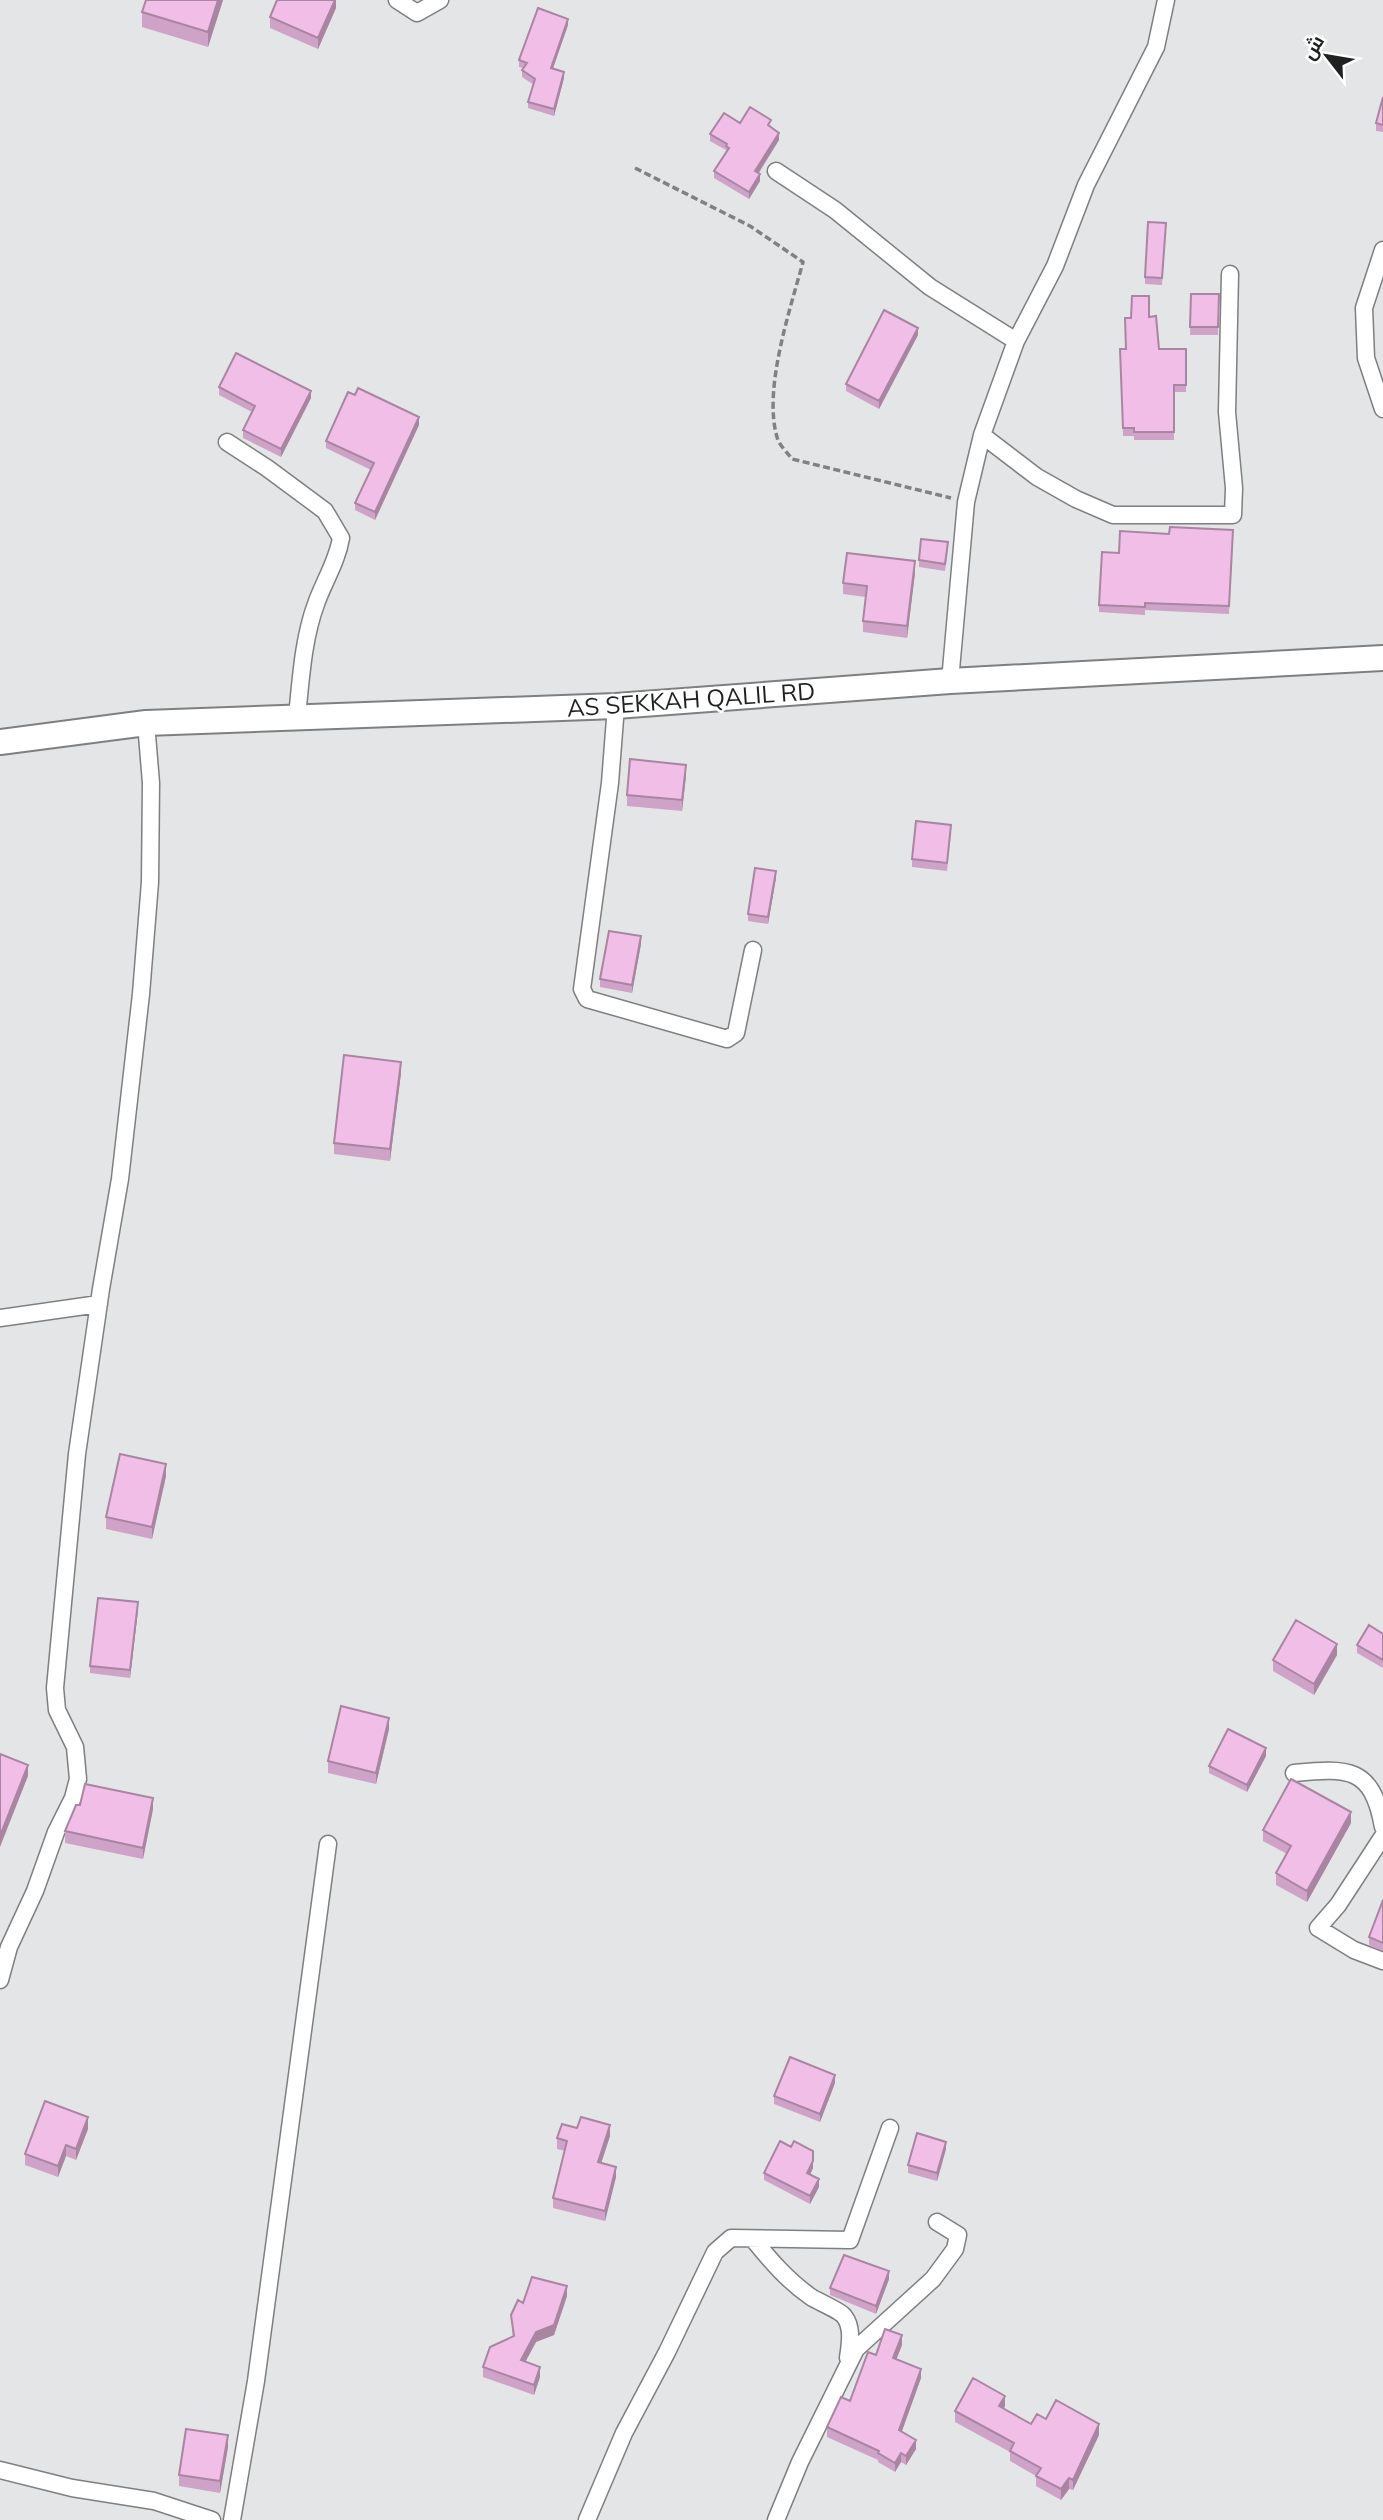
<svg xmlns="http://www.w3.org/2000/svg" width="1383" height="2520" font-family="Mulish,Cairo,sans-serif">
<rect width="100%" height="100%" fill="#e4e5e7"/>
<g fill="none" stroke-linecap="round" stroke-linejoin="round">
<defs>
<path id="minor" d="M 397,0 L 417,13 L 440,0
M 776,171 L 835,210 L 930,287 L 1016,341
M 1383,250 L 1364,308 L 1366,358 L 1383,409
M 982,435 L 1037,477 L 1076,499 L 1113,515 L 1233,515 L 1234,488 L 1227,412 L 1230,274
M 227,442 L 267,468 L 325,511 L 341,538 C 337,562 324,581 316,604 C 303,639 301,679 297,716
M 950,681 L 966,502 L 982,435 L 1016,341 L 1055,266 L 1086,185 L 1156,47 L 1166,0
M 616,706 L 610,783 L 582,989 L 587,999 L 727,1039 L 736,1033 L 753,950
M 0,1318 L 99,1304
M 1294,1773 C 1348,1768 1372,1766 1383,1827
M 1383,1836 L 1338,1905 L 1318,1928 L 1354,1950 L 1383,1961
M 0,1980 L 9,1947 L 35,1891 L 56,1832 L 73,1798 L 78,1779 L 75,1747 L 57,1710 L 55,1688 L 77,1454 L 101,1289 L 120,1179 L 141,994 L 150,882 L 151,783 L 146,723
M 753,2239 C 770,2260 788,2281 811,2297 C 819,2302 839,2310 844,2316 C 853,2327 850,2344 848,2358
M 0,2470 L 72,2488 L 154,2501 L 212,2520
M 232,2520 L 256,2381 L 328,1844
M 587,2520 L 624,2433 L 667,2352 L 715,2252 L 731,2238 L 850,2240 L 890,2128
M 776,2520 L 800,2462 L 856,2349 L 933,2279 L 955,2249 L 958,2235 L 937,2222"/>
<path id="primary" d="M 0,742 L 146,723 L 616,706 L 950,681 L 1383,658"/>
</defs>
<use href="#minor" stroke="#7d7f80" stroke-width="19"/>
<use href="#primary" stroke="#7d7f80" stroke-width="28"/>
<path stroke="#808182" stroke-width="3.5" stroke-dasharray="7 3.5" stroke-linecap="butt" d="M 635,168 L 750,226 L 803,262 C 790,310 763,389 777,437 C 779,445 787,452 792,459 L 951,498"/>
<use href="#minor" stroke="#fff" stroke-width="16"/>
<use href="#primary" stroke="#fff" stroke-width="24"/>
</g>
<path fill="#cfa3c8" d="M 146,0 L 223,0 L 208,47 L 142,27 L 142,12 Z
M 336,0 L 336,8 L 318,49 L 270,28 L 270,17 Z
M 568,25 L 553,68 L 564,78 L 554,116 L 528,108 L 528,102 L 534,85 L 522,77 L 522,70 L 524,68 L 519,67 L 519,60 Z
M 1383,97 L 1383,132 L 1376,131 L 1376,123 Z
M 740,123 L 771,127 L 779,140 L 759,173 L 760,181 L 749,199 L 714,178 L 714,171 L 726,153 L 726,150 L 710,141 L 710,134 Z
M 1166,230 L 1162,285 L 1145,284 L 1145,277 Z
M 1191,294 L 1219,294 L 1218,335 L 1190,335 Z
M 918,335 L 879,409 L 846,391 L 846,384 Z
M 1120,349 L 1186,349 L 1186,392 L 1174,392 L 1174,440 L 1134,440 L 1134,436 L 1123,436 Z
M 219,387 L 311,398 L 281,457 L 243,438 L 243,430 L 252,412 L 219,395 Z
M 419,425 L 375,520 L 355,510 L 355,503 L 371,470 L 326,448 L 326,441 Z
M 1233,530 L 1229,614 L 1145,610 L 1145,615 L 1099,612 L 1099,605 L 1119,553 Z
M 948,550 L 945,571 L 919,567 L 919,560 Z
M 915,573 L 907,638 L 863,632 L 863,621 L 866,597 L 843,594 L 843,583 Z
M 686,776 L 682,811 L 627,806 L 627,795 Z
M 951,833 L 947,871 L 912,867 L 912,859 Z
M 776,878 L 768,924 L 748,921 L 748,914 Z
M 641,944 L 632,993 L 600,987 L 600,979 Z
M 401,1073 L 390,1161 L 334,1154 L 334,1143 Z
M 166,1476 L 152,1539 L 106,1529 L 106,1517 Z
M 138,1610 L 130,1678 L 90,1673 L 90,1666 Z
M 1383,1634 L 1383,1668 L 1357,1653 L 1357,1645 Z
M 1337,1655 L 1314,1695 L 1273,1671 L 1273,1660 Z
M 389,1729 L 376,1784 L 328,1773 L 328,1761 Z
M 1266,1756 L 1247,1792 L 1209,1773 L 1209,1766 Z
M 153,1809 L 143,1859 L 65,1843 L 65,1831 Z
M 1351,1823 L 1307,1902 L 1276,1885 L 1276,1873 L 1287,1854 L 1263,1841 L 1263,1830 Z
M 1383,1900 L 1383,1951 L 1369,1945 L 1369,1937 Z
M 835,2083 L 820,2122 L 774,2104 L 774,2096 Z
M 577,2128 L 610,2136 L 601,2163 L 616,2177 L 605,2221 L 553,2208 L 553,2198 L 565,2151 L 557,2149 L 557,2138 Z
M 88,2129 L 76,2160 L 66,2156 L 58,2177 L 25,2165 L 25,2154 Z
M 791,2147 L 813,2151 L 813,2168 L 810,2175 L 819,2187 L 810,2204 L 764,2180 L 764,2173 Z
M 946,2149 L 937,2181 L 908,2173 L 908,2165 Z
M 889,2279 L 876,2314 L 830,2295 L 830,2288 Z
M 567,2296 L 554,2335 L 536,2342 L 525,2362 L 540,2377 L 534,2395 L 483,2377 L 483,2367 L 513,2337 L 511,2315 L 523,2303 Z
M 902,2345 L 896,2360 L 921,2378 L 902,2431 L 916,2449 L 906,2465 L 901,2462 L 895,2472 L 878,2462 L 878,2460 L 827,2437 L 827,2427 L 850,2401 L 876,2355 Z
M 1005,2406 L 1004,2409 L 1031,2424 L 1046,2419 L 1099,2435 L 1073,2490 L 1069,2489 L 1061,2500 L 1036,2486 L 1036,2476 L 1010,2461 L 1010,2452 L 955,2422 L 955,2411 Z
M 228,2447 L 220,2493 L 179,2486 L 179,2475 Z"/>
<path fill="#a985a2" d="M 218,0 L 223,0 L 208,47 L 208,32 Z
M 335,0 L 336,0 L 336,8 L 318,49 L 318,38 Z
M 568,19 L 568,25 L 551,74 L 551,68 Z
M 564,72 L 564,78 L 554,116 L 554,109 Z
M 779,133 L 779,140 L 755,178 L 755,171 Z
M 760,174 L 760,181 L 749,199 L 749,192 Z
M 918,328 L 918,335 L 879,409 L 879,401 Z
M 311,391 L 311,398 L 281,457 L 281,449 Z
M 419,417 L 419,425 L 375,520 L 375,512 Z
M 915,561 L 915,573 L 907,638 L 907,626 Z
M 686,765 L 686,776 L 682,811 L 682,800 Z
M 776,871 L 776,878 L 768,924 L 768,917 Z
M 641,936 L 641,944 L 632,993 L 632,985 Z
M 401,1062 L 401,1073 L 390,1161 L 390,1149 Z
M 166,1464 L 166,1476 L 152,1539 L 152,1527 Z
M 138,1602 L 138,1610 L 130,1678 L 130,1670 Z
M 1337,1644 L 1337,1655 L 1314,1695 L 1314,1684 Z
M 389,1718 L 389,1729 L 376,1784 L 376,1773 Z
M 1266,1748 L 1266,1756 L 1247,1792 L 1247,1785 Z
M 28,1765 L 28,1776 L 0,1847 L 0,1836 Z
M 153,1798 L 153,1809 L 143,1859 L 143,1848 Z
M 1351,1812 L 1351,1823 L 1307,1902 L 1307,1891 Z
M 835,2075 L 835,2083 L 820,2122 L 820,2114 Z
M 88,2117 L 88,2129 L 76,2160 L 76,2149 Z
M 610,2125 L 610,2136 L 598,2173 L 598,2162 Z
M 946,2142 L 946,2149 L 937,2181 L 937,2173 Z
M 66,2145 L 66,2156 L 58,2177 L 58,2166 Z
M 813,2161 L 813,2168 L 807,2181 L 807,2173 Z
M 616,2167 L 616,2177 L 605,2221 L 605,2211 Z
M 819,2179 L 819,2187 L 810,2204 L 810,2196 Z
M 889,2271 L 889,2279 L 876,2314 L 876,2306 Z
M 567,2286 L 567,2296 L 554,2335 L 536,2342 L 521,2370 L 521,2360 L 536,2332 Z
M 902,2335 L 902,2345 L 893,2368 L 893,2358 Z
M 540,2367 L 540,2377 L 534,2395 L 534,2385 Z
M 921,2369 L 921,2378 L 899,2439 L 899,2430 Z
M 1005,2396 L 1005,2406 L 999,2417 L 999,2406 Z
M 1099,2424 L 1099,2435 L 1073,2490 L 1073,2480 Z
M 228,2435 L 228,2447 L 220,2493 L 220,2481 Z
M 916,2440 L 916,2449 L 906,2465 L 906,2456 Z
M 901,2453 L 901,2462 L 895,2472 L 895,2463 Z
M 1069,2478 L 1069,2489 L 1061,2500 L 1061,2489 Z"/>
<path fill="#f1bee8" stroke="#a985a2" stroke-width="2" d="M 146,0 L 218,0 L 208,32 L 142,12 Z
M 277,0 L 335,0 L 318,38 L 270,17 Z
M 538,8 L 568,19 L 551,68 L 564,72 L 554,109 L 528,102 L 535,79 L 522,70 L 527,63 L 519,60 Z
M 1383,97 L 1383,125 L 1376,123 Z
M 750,107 L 771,120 L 768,125 L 779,133 L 755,171 L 760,174 L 749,192 L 714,171 L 729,148 L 726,146 L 727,144 L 710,134 L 724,113 L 740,123 Z
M 1148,222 L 1166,223 L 1162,278 L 1145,277 Z
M 1191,294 L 1219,294 L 1218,327 L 1190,327 Z
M 1132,296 L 1149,296 L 1149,317 L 1156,316 L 1159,349 L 1186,349 L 1186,385 L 1174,385 L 1174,432 L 1134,432 L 1134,428 L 1123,428 L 1120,349 L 1126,349 L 1125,318 L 1131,318 Z
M 884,310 L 918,328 L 879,401 L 846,384 Z
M 236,353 L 311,391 L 281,449 L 243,430 L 255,406 L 219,387 Z
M 358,388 L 419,417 L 375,512 L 355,503 L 374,463 L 326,441 L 348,392 L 355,395 Z
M 1170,527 L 1233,530 L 1229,606 L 1145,603 L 1145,607 L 1099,605 L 1102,552 L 1119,553 L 1120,531 L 1169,534 Z
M 921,539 L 948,542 L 945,564 L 919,560 Z
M 847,553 L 915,561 L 907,626 L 863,621 L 867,586 L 843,583 Z
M 630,759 L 686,765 L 682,800 L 627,795 Z
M 916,821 L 951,825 L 947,863 L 912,859 Z
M 755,868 L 776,871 L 768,917 L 748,914 Z
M 609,931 L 641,936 L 632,985 L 600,979 Z
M 344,1055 L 401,1062 L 390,1149 L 334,1143 Z
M 120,1454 L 166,1464 L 152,1527 L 106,1517 Z
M 98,1598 L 138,1602 L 130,1670 L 90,1666 Z
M 1296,1620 L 1337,1644 L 1314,1684 L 1273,1660 Z
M 1369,1625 L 1383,1634 L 1383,1660 L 1357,1645 Z
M 341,1706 L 389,1718 L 376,1773 L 328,1761 Z
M 1228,1729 L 1266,1748 L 1247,1785 L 1209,1766 Z
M 0,1754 L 28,1765 L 0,1836 Z
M 1291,1779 L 1351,1812 L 1307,1891 L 1276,1873 L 1291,1846 L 1263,1830 Z
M 85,1784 L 153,1798 L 143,1848 L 65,1831 L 76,1805 L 80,1805 Z
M 1383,1900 L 1383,1943 L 1369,1937 Z
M 790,2057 L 835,2075 L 820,2114 L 774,2096 Z
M 45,2101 L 88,2117 L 76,2149 L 66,2145 L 58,2166 L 25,2154 Z
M 581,2117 L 610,2125 L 598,2162 L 616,2167 L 605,2211 L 553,2198 L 567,2141 L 557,2138 L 562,2124 L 577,2128 Z
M 917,2133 L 946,2142 L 937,2173 L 908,2165 Z
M 780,2141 L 791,2147 L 794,2141 L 813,2151 L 813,2161 L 807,2173 L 819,2179 L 810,2196 L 764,2173 Z
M 844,2255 L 889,2271 L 876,2306 L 830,2288 Z
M 532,2277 L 567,2286 L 554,2325 L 536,2332 L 521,2360 L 540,2367 L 534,2385 L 483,2367 L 490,2347 L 514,2336 L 511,2315 L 518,2300 L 523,2303 Z
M 885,2329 L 902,2335 L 893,2358 L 921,2369 L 899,2430 L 916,2440 L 906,2456 L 901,2453 L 895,2463 L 878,2453 L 879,2451 L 827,2427 L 841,2397 L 850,2401 L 868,2352 L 876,2355 Z
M 973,2378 L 1005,2396 L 999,2406 L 1031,2424 L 1037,2414 L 1046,2419 L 1056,2400 L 1099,2424 L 1073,2480 L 1069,2478 L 1061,2489 L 1036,2476 L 1041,2468 L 1010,2451 L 1014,2443 L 955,2411 Z
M 186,2429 L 228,2435 L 220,2481 L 179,2475 Z"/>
<g text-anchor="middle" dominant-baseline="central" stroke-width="5" stroke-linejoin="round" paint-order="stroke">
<g font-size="24" fill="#1f2020" stroke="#fff">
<text transform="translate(691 699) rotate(-4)">AS SEKKAH QALIL RD</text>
</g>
</g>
<g transform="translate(1327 56) rotate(301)" stroke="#ffffff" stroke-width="5" paint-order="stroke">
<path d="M0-5L12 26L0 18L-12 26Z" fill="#1f2020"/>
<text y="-10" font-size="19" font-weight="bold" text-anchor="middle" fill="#1f2020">ش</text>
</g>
</svg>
